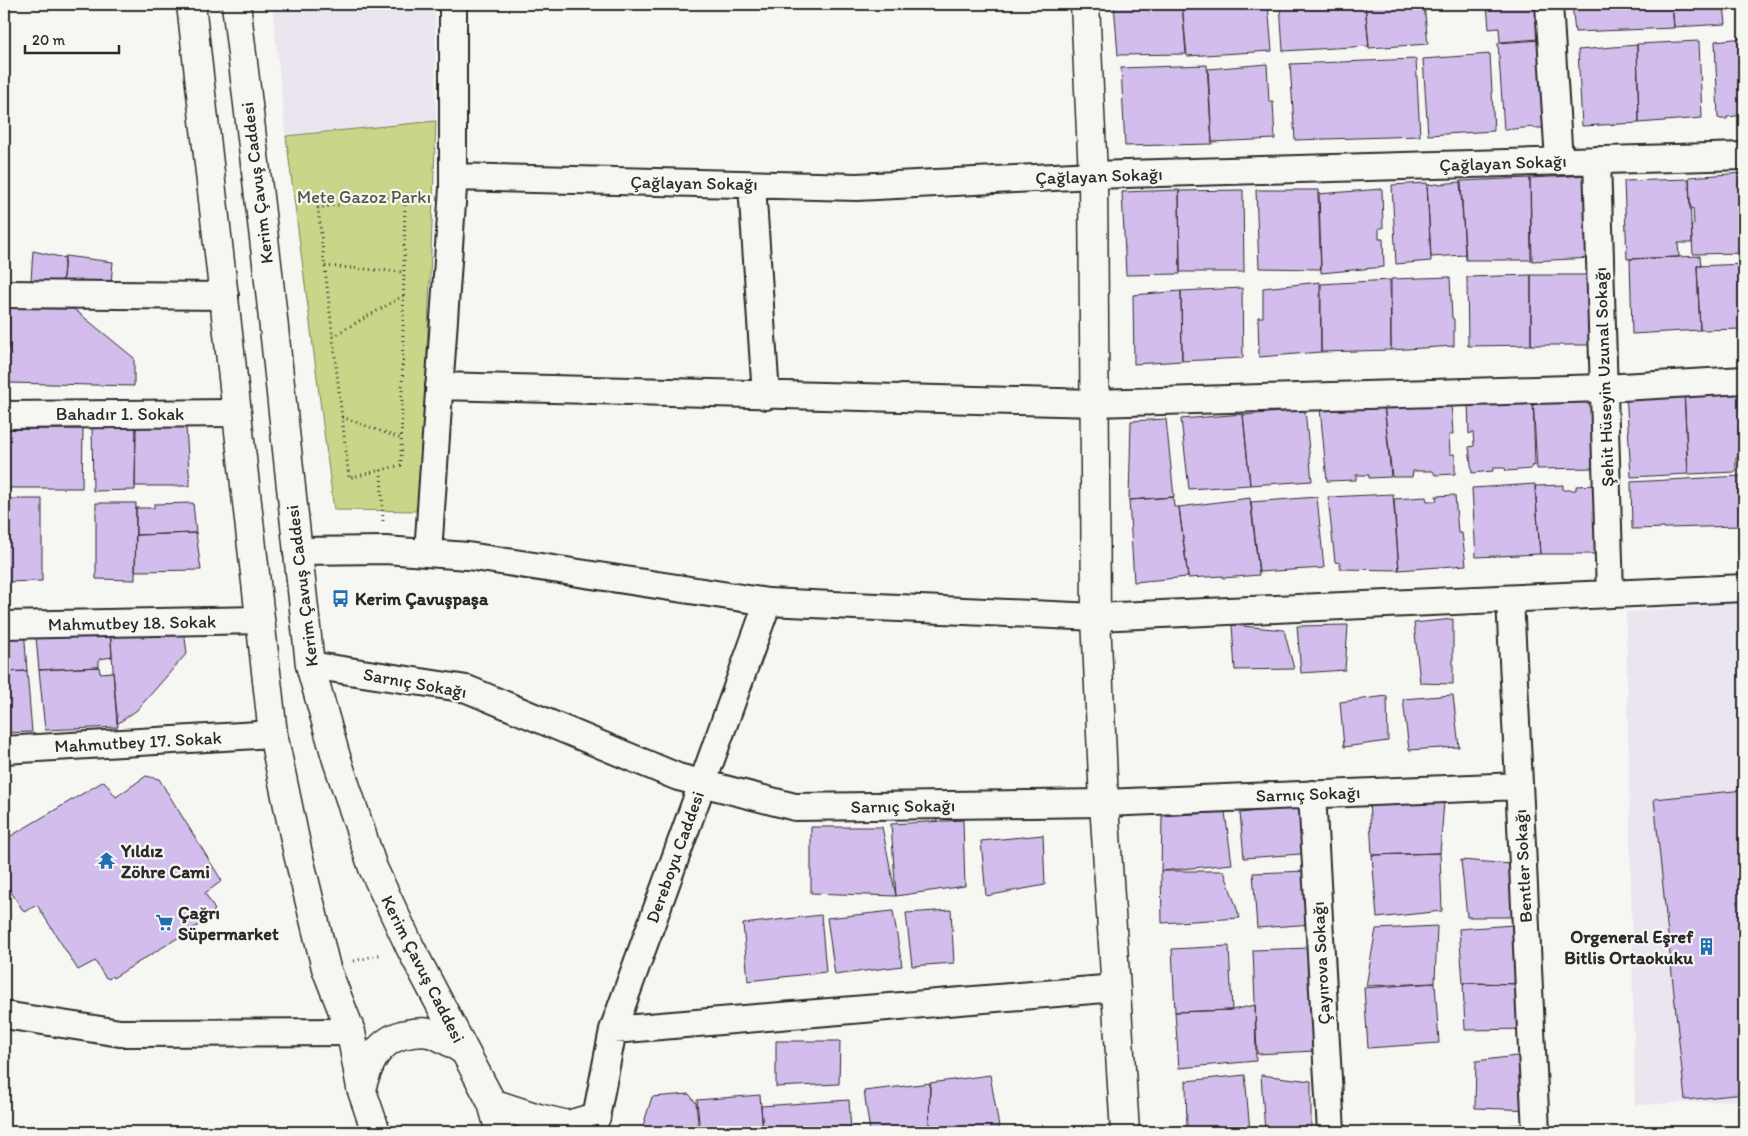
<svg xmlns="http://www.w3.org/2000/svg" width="1748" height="1136" font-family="Itim,sans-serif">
<rect width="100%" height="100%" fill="#f6f6f2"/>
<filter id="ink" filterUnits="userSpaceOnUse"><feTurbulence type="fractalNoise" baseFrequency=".02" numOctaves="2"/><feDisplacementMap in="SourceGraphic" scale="10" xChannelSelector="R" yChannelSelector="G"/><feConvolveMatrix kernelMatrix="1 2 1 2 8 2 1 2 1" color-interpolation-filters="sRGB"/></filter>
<g filter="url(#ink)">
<path fill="#ebe5f0" d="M 272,4 L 435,4 L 436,121 L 286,136 Z
M 1744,602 L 1744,1100 L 1635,1105 L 1626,612 Z"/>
<path fill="#c9d588" stroke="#7a805a" d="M 436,121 L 421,511 L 334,510 L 286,136 Z"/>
<path fill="#d2bded" stroke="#2b2b2b" d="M 1114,4 L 1182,4 L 1186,54 L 1118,55 Z
M 1182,4 L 1268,4 L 1272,51 L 1187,56 Z
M 1280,4 L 1365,4 L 1369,46 L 1283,51 Z
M 1365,4 L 1424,4 L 1428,44 L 1369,48 Z
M 1487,4 L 1537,4 L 1538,39 L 1500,42 L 1499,28 L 1489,29 Z
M 1572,4 L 1672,4 L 1674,28 L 1575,32 Z
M 1672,4 L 1724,4 L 1726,24 L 1674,27 Z
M 1744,38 L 1744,115 L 1727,117 L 1727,119 L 1721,119 L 1718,118 L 1715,41 Z
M 1541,40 L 1548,128 L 1533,128 L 1533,127 L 1504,130 L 1498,43 Z
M 1699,41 L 1702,118 L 1639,123 L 1637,44 Z
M 1637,45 L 1639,123 L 1582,126 L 1578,50 Z
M 1490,54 L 1494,131 L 1428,135 L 1423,59 Z
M 1416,59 L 1420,136 L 1295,140 L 1290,64 Z
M 1267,64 L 1269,102 L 1273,102 L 1275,139 L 1212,142 L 1208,69 Z
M 1207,65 L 1212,144 L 1125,146 L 1121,68 Z
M 1744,173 L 1744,253 L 1693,254 L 1691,224 L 1694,225 L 1693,208 L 1690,208 L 1689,177 Z
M 1590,175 L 1592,258 L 1532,261 L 1530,178 Z
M 1530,178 L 1531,260 L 1466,260 L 1460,181 Z
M 1689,179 L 1692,243 L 1678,243 L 1679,257 L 1627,259 L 1624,181 Z
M 1461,182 L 1465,255 L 1431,257 L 1427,185 Z
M 1427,183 L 1431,261 L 1396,264 L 1392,185 Z
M 4,185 L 6,185 L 4,257 Z
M 1382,189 L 1383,228 L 1379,228 L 1379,239 L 1383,239 L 1384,267 L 1321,273 L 1318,194 Z
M 1179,190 L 1180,274 L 1126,275 L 1122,192 Z
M 1243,190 L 1244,272 L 1180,272 L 1179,191 Z
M 1256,190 L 1319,190 L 1321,269 L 1259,268 Z
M 33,251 L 65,258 L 62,285 L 31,280 Z
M 65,256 L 113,262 L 110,292 L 62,287 Z
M 1700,256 L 1701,266 L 1697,266 L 1700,330 L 1632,334 L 1630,259 Z
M 1744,264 L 1744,329 L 1700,330 L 1697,266 Z
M 1531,275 L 1531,345 L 1468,346 L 1467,277 Z
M 1531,275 L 1591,275 L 1593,345 L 1531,345 Z
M 1450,277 L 1452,318 L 1454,319 L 1454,346 L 1391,350 L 1391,279 Z
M 1390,280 L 1391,350 L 1321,352 L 1321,284 Z
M 1320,282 L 1321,352 L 1259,357 L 1258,317 L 1263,317 L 1263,288 Z
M 1242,288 L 1243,358 L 1182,361 L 1181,291 Z
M 1181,291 L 1182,361 L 1134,364 L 1133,295 Z
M 9,308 L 74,309 L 134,358 L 134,386 L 8,383 Z
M 4,310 L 9,310 L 8,381 L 4,381 Z
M 1744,387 L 1744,457 L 1736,458 L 1736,472 L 1688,474 L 1684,390 Z
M 1684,389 L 1688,474 L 1631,477 L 1626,392 Z
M 1592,392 L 1595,468 L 1537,469 L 1533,398 Z
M 1533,398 L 1535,466 L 1532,465 L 1531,469 L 1506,471 L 1505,468 L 1493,468 L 1493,471 L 1472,473 L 1469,447 L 1474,446 L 1473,432 L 1469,434 L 1468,400 Z
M 1451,401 L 1453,434 L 1449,435 L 1450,454 L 1454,454 L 1455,456 L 1455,474 L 1435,475 L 1433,471 L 1413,471 L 1412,477 L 1392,477 L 1384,404 Z
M 1384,404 L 1391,477 L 1369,478 L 1369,475 L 1356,475 L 1356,480 L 1327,481 L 1320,408 Z
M 1305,410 L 1312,481 L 1250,485 L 1243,415 Z
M 1243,414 L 1250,485 L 1189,489 L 1181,419 Z
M 1166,419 L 1174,497 L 1129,500 L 1131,421 Z
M 92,425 L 136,425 L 135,490 L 93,491 Z
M 136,427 L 186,427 L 190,486 L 135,486 Z
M 5,429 L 83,429 L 82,488 L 4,488 Z
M 1741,476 L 1740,526 L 1632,529 L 1631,482 Z
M 1535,484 L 1540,554 L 1476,557 L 1472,488 Z
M 1563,485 L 1563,490 L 1576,490 L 1576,486 L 1598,485 L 1599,554 L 1540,554 L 1535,486 Z
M 1393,494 L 1399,570 L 1340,569 L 1340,563 L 1335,562 L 1328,497 Z
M 1455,495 L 1458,533 L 1462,533 L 1466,565 L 1399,570 L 1394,499 L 1426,497 L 1427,501 L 1437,501 L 1436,496 Z
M 1173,497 L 1174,507 L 1179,507 L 1188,577 L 1134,582 L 1129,500 Z
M 1317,497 L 1324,568 L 1259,572 L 1251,502 Z
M 1250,498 L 1259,575 L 1223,578 L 1223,576 L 1188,578 L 1179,507 Z
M 4,499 L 42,499 L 42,581 L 4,582 Z
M 96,503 L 136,503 L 135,580 L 96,579 Z
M 193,503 L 196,533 L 136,535 L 136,508 L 154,508 L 154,504 Z
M 196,533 L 201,570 L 135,571 L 136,535 Z
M 1453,619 L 1453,684 L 1420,683 L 1414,623 Z
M 183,624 L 187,653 L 137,710 L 117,724 L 110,627 Z
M 1232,625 L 1284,630 L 1294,669 L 1235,670 Z
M 1348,625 L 1345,670 L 1301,673 L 1297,626 Z
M 24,626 L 27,671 L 4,672 L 4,627 Z
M 35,626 L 110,627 L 112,657 L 99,659 L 99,667 L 39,670 Z
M 99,667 L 100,673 L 113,672 L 118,727 L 45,730 L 39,670 Z
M 27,671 L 32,732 L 4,733 L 4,672 Z
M 1453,695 L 1459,747 L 1409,750 L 1403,699 Z
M 1387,696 L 1388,741 L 1344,747 L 1340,702 Z
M 146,776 L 159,779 L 222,881 L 205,893 L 215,910 L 213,912 L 215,915 L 113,978 L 112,976 L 109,979 L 105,977 L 95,961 L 78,970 L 37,905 L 24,912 L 4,881 L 4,840 L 104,781 L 116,797 Z
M 1445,789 L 1440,853 L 1372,855 L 1369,800 Z
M 1744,790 L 1744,1094 L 1685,1100 L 1654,799 Z
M 1305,806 L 1315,853 L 1244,858 L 1240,813 Z
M 1225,812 L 1232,864 L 1161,871 L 1162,816 Z
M 963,820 L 965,886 L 896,896 L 891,824 Z
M 811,827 L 882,827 L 896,896 L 811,893 Z
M 1043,835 L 1045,885 L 986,896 L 981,841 Z
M 1440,853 L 1442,911 L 1377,918 L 1372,855 Z
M 1461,860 L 1511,864 L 1515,917 L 1467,917 Z
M 1161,871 L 1224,871 L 1240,918 L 1162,923 Z
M 1308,871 L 1313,924 L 1257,928 L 1253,873 Z
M 951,910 L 954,963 L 912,966 L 906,913 Z
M 893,911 L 902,966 L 835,975 L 827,918 Z
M 821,915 L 826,972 L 748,981 L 743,924 Z
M 1526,924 L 1529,984 L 1463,983 L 1459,929 Z
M 1437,926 L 1435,983 L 1366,986 L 1376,929 Z
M 1229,946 L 1232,1010 L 1175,1012 L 1172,949 Z
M 1311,948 L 1315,1051 L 1257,1054 L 1253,950 Z
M 1435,983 L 1439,1043 L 1368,1048 L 1364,988 Z
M 1463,983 L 1529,984 L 1531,1029 L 1465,1030 Z
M 1255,1005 L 1256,1061 L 1179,1068 L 1175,1012 L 1232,1010 Z
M 776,1041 L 840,1041 L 839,1084 L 776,1087 Z
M 1532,1054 L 1535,1110 L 1475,1108 L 1476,1061 Z
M 990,1075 L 1000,1132 L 929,1132 L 930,1083 Z
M 1245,1075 L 1250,1132 L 1187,1132 L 1186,1081 Z
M 1261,1075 L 1311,1081 L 1311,1130 L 1265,1132 Z
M 930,1083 L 929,1132 L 870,1132 L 864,1091 Z
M 689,1094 L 696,1103 L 699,1132 L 641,1132 L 652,1097 Z
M 760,1095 L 763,1132 L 700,1132 L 697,1100 Z
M 849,1100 L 851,1132 L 763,1132 L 761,1106 Z
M 1524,1124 L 1523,1132 L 1410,1132 L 1410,1131 L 1423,1132 Z"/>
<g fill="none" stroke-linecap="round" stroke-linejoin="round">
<defs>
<path id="street" d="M 1549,4 L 1559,161
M 1597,160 L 1610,594
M 453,177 L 857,187 L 1093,175 L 1744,156
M 752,185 L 766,396
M 4,294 L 225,296
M 439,386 L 1095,403 L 1604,388 L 1744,380
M 4,415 L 236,413
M 297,551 L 385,550 L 468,556 L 768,602 L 1096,617 L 1744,588
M 428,553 L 453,188 L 453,4
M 1510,599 L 1536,1132
M 4,625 L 260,620
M 310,665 L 467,689 L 678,777 L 795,807 L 1104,803 L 1519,786
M 4,750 L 273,734
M 1312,794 L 1331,1132
M 4,1015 L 120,1033 L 351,1032
M 613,1030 L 1116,988
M 596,1117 L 613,1030 L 768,602"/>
<path id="secondary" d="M 1085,4 L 1093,175 L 1096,617 L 1104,803 L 1125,1132"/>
<path id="primary" d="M 191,4 L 273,734 L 298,854 L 326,968 L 351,1032 L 361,1088 L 376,1132
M 236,4 L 268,272 L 310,665 L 336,757 L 373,868 L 410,947 L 492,1103 L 500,1132
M 361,1088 C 369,1064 376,1043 402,1035 C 411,1033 421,1031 429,1033 C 442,1036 453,1044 464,1051
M 492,1103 L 538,1118 L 568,1125 L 596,1117"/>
</defs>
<use href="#street" stroke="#2b2b2b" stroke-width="30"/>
<use href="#secondary" stroke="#2b2b2b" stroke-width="31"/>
<use href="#primary" stroke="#2b2b2b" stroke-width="31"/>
<path stroke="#2b2b2b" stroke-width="3" stroke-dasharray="1 4" stroke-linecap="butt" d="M 405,195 L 401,465 L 349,478 L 318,208 L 425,192
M 325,266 L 404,272
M 333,336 L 403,296
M 342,417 L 402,439
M 381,470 L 383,522
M 354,961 L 382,954"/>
<use href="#street" stroke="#f6f6f2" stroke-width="26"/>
<use href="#secondary" stroke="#f6f6f2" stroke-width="28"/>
<use href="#primary" stroke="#f6f6f2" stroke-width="28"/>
</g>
</g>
<defs>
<symbol id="bus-bare" viewBox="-9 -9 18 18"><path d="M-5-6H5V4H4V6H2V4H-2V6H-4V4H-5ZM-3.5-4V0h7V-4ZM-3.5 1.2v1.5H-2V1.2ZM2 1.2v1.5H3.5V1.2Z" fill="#1f6fb2" stroke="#f6f6f2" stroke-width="2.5" paint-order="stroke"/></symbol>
<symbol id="temple-bare" viewBox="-9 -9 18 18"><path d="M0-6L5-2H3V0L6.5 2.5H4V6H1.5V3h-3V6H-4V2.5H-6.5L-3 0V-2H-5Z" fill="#1f6fb2" stroke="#f6f6f2" stroke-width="2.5" paint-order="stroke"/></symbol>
<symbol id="supermarket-bare" viewBox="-9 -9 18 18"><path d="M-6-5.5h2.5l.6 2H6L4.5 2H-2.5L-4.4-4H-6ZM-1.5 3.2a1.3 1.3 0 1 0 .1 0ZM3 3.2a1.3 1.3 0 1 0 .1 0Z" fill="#1f6fb2" stroke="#f6f6f2" stroke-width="2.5" paint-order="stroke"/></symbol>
<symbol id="building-bare" viewBox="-9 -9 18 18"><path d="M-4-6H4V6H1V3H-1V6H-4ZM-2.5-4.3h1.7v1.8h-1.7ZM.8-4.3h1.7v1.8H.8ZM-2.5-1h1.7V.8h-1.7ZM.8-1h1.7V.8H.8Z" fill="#1f6fb2" stroke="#f6f6f2" stroke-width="2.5" paint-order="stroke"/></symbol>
</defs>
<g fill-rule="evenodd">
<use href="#bus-bare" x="328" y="586" width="25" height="25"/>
<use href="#temple-bare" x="94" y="848" width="25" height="25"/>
<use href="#supermarket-bare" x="152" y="910" width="25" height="25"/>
<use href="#building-bare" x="1694" y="934" width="25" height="25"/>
</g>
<g text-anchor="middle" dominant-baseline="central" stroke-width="4.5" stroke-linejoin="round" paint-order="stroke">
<g font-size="18" fill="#2b2b2b" stroke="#f6f6f2">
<text transform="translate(1503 163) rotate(-2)">Çağlayan Sokağı</text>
<text transform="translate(1099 176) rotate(-2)">Çağlayan Sokağı</text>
<text transform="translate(257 183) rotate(-97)">Kerim Çavuş Caddesi</text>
<text transform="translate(694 183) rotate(1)">Çağlayan Sokağı</text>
<text transform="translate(1604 377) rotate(-92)">Şehit Hüseyin Uzunal Sokağı</text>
<text x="120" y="414">Bahadır 1. Sokak</text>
<text transform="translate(302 586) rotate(-97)">Kerim Çavuş Caddesi</text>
<text transform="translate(132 623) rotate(-1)">Mahmutbey 18. Sokak</text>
<text transform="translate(415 683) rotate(10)">Sarnıç Sokağı</text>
<text transform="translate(138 742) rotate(-3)">Mahmutbey 17. Sokak</text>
<text transform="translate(1308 794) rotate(-2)">Sarnıç Sokağı</text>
<text transform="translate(903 806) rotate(-1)">Sarnıç Sokağı</text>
<text transform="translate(675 857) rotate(-70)">Dereboyu Caddesi</text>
<text transform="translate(1523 866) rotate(-93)">Bentler Sokağı</text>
<text transform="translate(1321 963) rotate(-93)">Çayırova Sokağı</text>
<text transform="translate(423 969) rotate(63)">Kerim Çavuş Caddesi</text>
</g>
<g font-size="18" fill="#525642" stroke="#f6f6f2">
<text x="364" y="197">Mete Gazoz Parkı</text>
</g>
<g font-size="18" font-weight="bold" fill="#2b2b2b" stroke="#f6f6f2" text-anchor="start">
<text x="355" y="599">Kerim Çavuşpaşa</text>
<text x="121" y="851">Yıldız<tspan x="121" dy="21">Zöhre Cami</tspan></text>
<text x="178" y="913">Çağrı<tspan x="178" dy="21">Süpermarket</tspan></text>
<text x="1693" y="937" text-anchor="end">Orgeneral Eşref<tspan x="1693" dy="21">Bitlis Ortaokuku</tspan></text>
</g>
</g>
<rect width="1748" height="1136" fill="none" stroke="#f6f6f2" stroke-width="20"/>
<rect x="10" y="10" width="1728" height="1116" fill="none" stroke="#2b2b2b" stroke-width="2" filter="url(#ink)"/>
<path d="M25 45v8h94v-8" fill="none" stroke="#2b2b2b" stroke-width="2.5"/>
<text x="32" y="45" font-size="15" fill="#2b2b2b" stroke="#f6f6f2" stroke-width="4" paint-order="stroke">20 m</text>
</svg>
